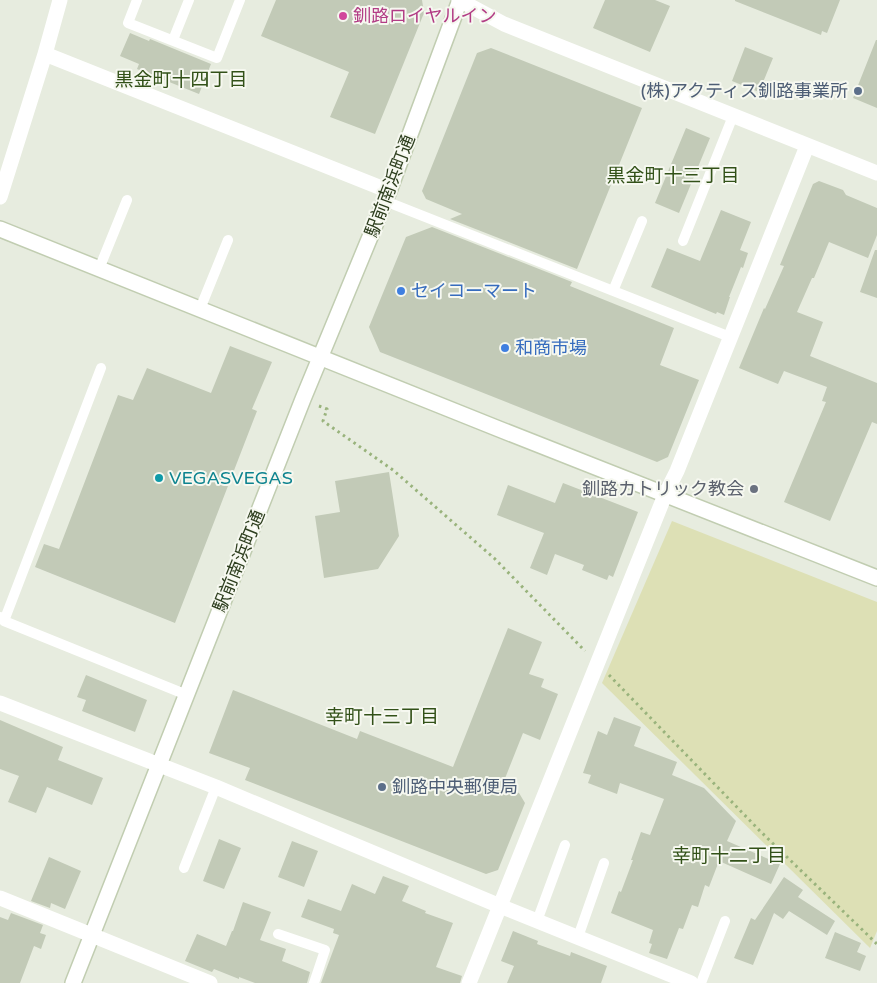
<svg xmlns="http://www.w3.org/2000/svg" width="877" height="983" font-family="'Varela Round','Noto Sans JP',sans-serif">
<rect width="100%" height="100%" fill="#e7ecdf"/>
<path fill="#dde0b5" d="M 672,521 L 877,602 L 877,931 L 870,948 L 602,683 Z"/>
<path fill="#c2cab7" d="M 276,0 L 422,0 L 424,13 L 375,134 L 330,117 L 349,72 L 261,36 Z
M 605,0 L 655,0 L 670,6 L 650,52 L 593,28 Z
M 735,0 L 840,0 L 827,33 L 822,31 L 821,35 L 735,1 Z
M 130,33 L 149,41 L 150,39 L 211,64 L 199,94 L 137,69 L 139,64 L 120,56 Z
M 876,40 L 877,40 L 877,108 L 853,98 Z
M 745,47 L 773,58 L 759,92 L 732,81 Z
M 491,48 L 642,108 L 577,269 L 450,219 L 462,214 L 426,199 L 422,191 L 477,53 Z
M 686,128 L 710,138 L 679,213 L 655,203 Z
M 819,181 L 843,190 L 846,195 L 877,208 L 877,235 L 868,258 L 829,242 L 814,278 L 812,278 L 797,312 L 823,322 L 810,356 L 877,383 L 877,424 L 872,422 L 830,521 L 784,502 L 826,402 L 822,401 L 827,387 L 784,371 L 778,384 L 739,368 L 764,308 L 765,309 L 784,266 L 780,265 L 813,184 Z
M 721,210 L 751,222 L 740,250 L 748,253 L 743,268 L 741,267 L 729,297 L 730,297 L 724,315 L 717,312 L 716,314 L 651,287 L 667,248 L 700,261 Z
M 432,227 L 572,282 L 570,286 L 674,328 L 660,365 L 699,380 L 668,457 L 657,462 L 380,352 L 369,327 L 406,237 Z
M 875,250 L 877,250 L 877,298 L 860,292 Z
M 230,346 L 272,362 L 252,409 L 257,411 L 175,623 L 35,567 L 44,544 L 59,549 L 118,395 L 133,400 L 147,368 L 211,393 Z
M 389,472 L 399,536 L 378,569 L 324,578 L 315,516 L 340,512 L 335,481 Z
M 563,483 L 638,512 L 613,577 L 609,575 L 607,580 L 582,570 L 584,565 L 555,554 L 547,575 L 530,568 L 544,533 L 497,515 L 508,485 L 555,503 Z
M 508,628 L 542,642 L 529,674 L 544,679 L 541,687 L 558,694 L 540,740 L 523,733 L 502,786 L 519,793 L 525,803 L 498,870 L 486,874 L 245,780 L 250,768 L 209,753 L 233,690 L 357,739 L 360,731 L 453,767 Z
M 86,675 L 147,700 L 135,732 L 82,711 L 86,700 L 77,697 Z
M 614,717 L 641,727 L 634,746 L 677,762 L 672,775 L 704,788 L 736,821 L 727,841 L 780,864 L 771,884 L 719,861 L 709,887 L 705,885 L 698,907 L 692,905 L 683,929 L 679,928 L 667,959 L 649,953 L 652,944 L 649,943 L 653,930 L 611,913 L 619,891 L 621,892 L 633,860 L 631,860 L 641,832 L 650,835 L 664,799 L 620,783 L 617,794 L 588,783 L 591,775 L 583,773 L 598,731 L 607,735 Z
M 0,720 L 63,747 L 58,760 L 103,778 L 92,805 L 47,787 L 36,813 L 8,802 L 19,776 L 0,769 Z
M 219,839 L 241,848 L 224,889 L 203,881 Z
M 292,841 L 318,851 L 304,887 L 278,877 Z
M 49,857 L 81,871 L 65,909 L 51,903 L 50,908 L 31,901 Z
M 383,876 L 409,886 L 402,901 L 426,911 L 425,913 L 453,923 L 436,967 L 462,976 L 460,983 L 321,983 L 339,935 L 333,933 L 334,929 L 301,917 L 308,899 L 341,911 L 352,884 L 375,894 Z
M 784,877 L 803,890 L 798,897 L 835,921 L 827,935 L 789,911 L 783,919 L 774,913 L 753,965 L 734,958 L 751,918 L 755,920 Z
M 243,902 L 271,912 L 260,940 L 286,949 L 282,961 L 310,972 L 307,983 L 255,983 L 239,977 L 239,979 L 214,969 L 212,972 L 185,961 L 197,934 L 226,946 L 232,931 L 233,931 Z
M 11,913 L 43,925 L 40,933 L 46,935 L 41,949 L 34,946 L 20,983 L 0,983 L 0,917 L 8,920 Z
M 513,931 L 538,941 L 537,944 L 570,956 L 571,952 L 607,966 L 601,983 L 507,983 L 514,966 L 501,961 Z
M 835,932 L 861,943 L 857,952 L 866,956 L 860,971 L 825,958 Z"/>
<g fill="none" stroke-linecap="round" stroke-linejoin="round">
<defs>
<path id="secondary" d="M 0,229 L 499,429 L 877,578
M 73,983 L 303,399 L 389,191 L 460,0"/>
</defs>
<use href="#secondary" stroke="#c1cdb1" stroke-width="18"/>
<path stroke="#99b37c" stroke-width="3" stroke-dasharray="2.5 4" stroke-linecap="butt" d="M 319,406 L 327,409 L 323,421 L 393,470 L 494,558 L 585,651
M 609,675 L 760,831 L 877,944"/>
<path stroke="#fff" stroke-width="10" d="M 137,0 L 128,23 L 217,58 L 240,0
M 173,40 L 189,0
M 385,201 L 730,337
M 683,241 L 733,116
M 99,269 L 127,200
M 613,291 L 642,221
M 200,309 L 228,240
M 0,617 L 4,621 L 187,695
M 4,621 L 101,368
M 184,868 L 216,787
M 537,921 L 565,845
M 278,934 L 325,950 L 314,983
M 578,937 L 604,863
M 701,983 L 725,921"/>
<path stroke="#fff" stroke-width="15" d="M 459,0 L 504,24 L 877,173
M 45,54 L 389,191
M 0,197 L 45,54 L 60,0
M 0,703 L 216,787 L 500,906 L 691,983
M 0,898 L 210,983
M 469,983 L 665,495 L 677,471 L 807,146"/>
<use href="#secondary" stroke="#fff" stroke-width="15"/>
</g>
<circle fill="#d1479c" stroke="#f6f8f0" stroke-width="2" cx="343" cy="16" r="5"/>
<g fill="#5c6f8a" stroke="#f6f8f0" stroke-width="2">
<circle cx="858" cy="91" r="5"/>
<circle cx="382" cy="787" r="5"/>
</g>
<g fill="#3f7fe0" stroke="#f6f8f0" stroke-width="2">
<circle cx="401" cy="291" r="5"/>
<circle cx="505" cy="348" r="5"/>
</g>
<circle fill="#0f9aa8" stroke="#f6f8f0" stroke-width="2" cx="159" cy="478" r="5"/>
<circle fill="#6b7280" stroke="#f6f8f0" stroke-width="2" cx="754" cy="489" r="5"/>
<g text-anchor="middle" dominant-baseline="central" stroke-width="4" stroke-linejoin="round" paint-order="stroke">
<g font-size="18" fill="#b23c85" stroke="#f6f8f0" text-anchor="start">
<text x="353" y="16">釧路ロイヤルイン</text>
</g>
<g font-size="18" fill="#4e5e75" stroke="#f6f8f0" text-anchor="end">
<text x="848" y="91">(株)アクティス釧路事業所</text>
<text x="392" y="787" text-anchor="start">釧路中央郵便局</text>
</g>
<g font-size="18" fill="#2d3e1e" stroke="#f6f8f0">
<text transform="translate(390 186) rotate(-69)">駅前南浜町通</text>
<text transform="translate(239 561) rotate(-68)">駅前南浜町通</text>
</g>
<g font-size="18" fill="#366cbe" stroke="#f6f8f0" text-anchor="start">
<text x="411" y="291">セイコーマート</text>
<text x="515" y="348">和商市場</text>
</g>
<g font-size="18" fill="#0d838f" stroke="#f6f8f0" text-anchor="start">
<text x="169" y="478">VEGASVEGAS</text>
</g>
<g font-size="18" fill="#5b616d" stroke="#f6f8f0" text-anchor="end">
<text x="744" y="489">釧路カトリック教会</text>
</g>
<g font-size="19" fill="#325118" stroke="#f6f8f0">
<text x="181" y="80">黒金町十四丁目</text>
<text x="673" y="176">黒金町十三丁目</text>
<text x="382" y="717">幸町十三丁目</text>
<text x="729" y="856">幸町十二丁目</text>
</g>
</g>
</svg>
